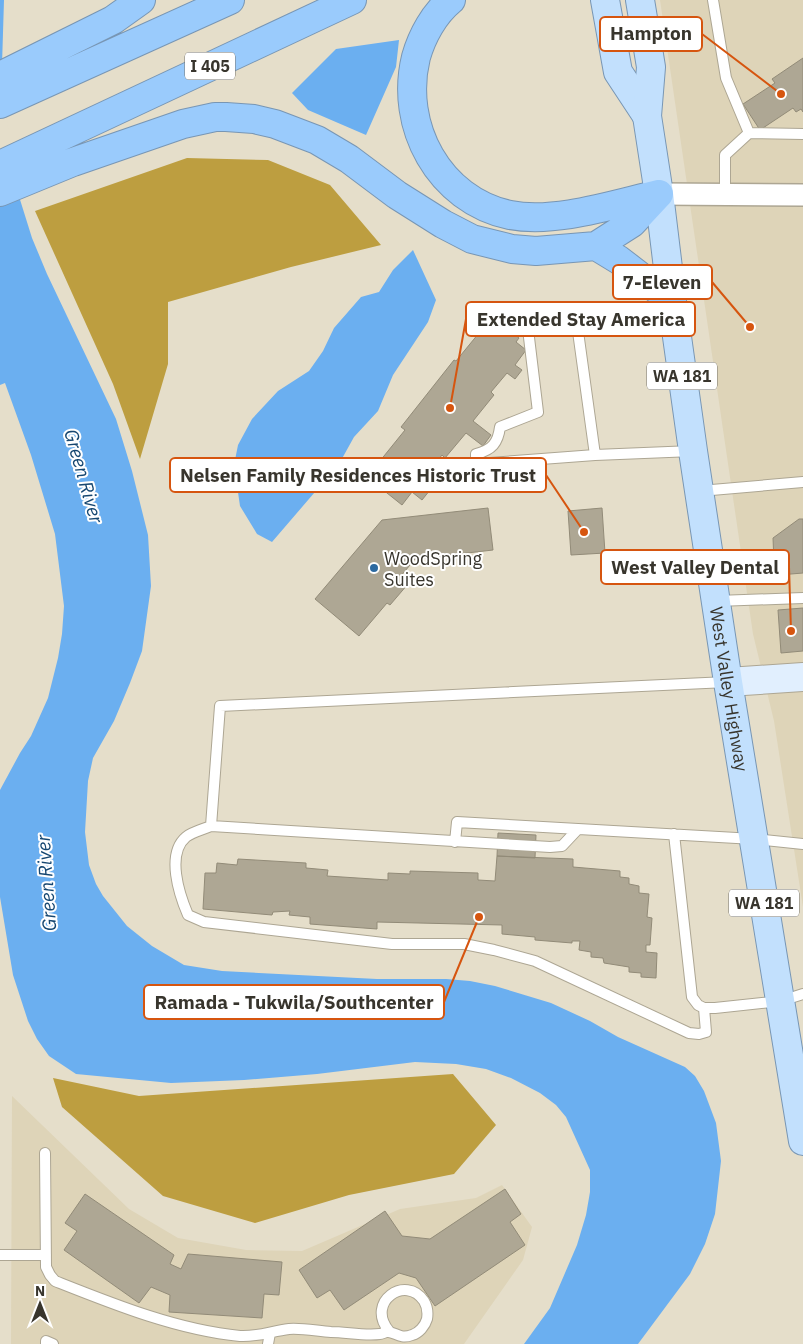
<svg xmlns="http://www.w3.org/2000/svg" width="803" height="1344" font-family="'IBM Plex Sans',sans-serif">
<rect width="100%" height="100%" fill="#e5deca"/>
<path fill="#ded4b8" d="M 660,0 L 803,0 L 803,907 L 774,721 L 753,634 Z
M 12,1096 L 129,1209 L 178,1238 L 246,1250 L 302,1251 L 400,1209 L 476,1198 L 502,1185 L 532,1227 L 523,1260 L 464,1344 L 11,1344 Z"/>
<path fill="#bd9e40" d="M 187,158 L 268,160 L 330,185 L 381,245 L 291,267 L 168,302 L 168,364 L 140,459 L 113,384 L 35,211 Z
M 453,1074 L 496,1125 L 454,1174 L 349,1195 L 255,1223 L 163,1196 L 62,1107 L 53,1078 L 139,1096 Z"/>
<path fill="#6baff0" d="M 0,0 L 4,0 L 1,98 L 17,190 L 32,238 L 47,274 L 116,419 L 132,471 L 148,535 L 151,586 L 142,651 L 130,683 L 114,721 L 93,758 L 88,781 L 85,832 L 89,865 L 96,884 L 103,896 L 127,926 L 152,946 L 184,965 L 222,971 L 377,979 L 446,979 L 470,981 L 495,986 L 551,1003 L 590,1021 L 618,1037 L 685,1067 L 695,1076 L 704,1091 L 716,1123 L 721,1161 L 715,1214 L 705,1244 L 690,1274 L 638,1344 L 524,1344 L 550,1308 L 577,1245 L 586,1215 L 590,1192 L 590,1170 L 566,1117 L 556,1105 L 540,1093 L 511,1078 L 486,1069 L 456,1064 L 415,1062 L 317,1074 L 244,1080 L 171,1083 L 76,1074 L 49,1056 L 37,1039 L 28,1021 L 13,975 L 0,897 L 0,790 L 20,753 L 31,736 L 48,698 L 58,658 L 62,634 L 64,606 L 55,534 L 31,455 L 5,383 L 0,385 Z
M 399,40 L 396,67 L 366,135 L 308,110 L 292,93 L 336,49 Z
M 413,250 L 436,300 L 428,322 L 393,375 L 378,411 L 354,437 L 339,464 L 272,542 L 257,534 L 240,506 L 234,465 L 238,445 L 252,419 L 278,391 L 309,371 L 323,351 L 334,328 L 361,297 L 379,292 L 393,270 Z"/>
<path fill="#e5deca" d="M 0,65 L 11,150 L 0,203 Z"/>
<path fill="#aea794" stroke="#928b78" d="M 803,58 L 803,112 L 801,109 L 796,112 L 793,108 L 760,130 L 743,104 L 775,83 L 772,79 Z
M 488,322 L 500,331 L 504,326 L 519,338 L 516,342 L 526,350 L 515,365 L 522,370 L 515,379 L 507,373 L 491,392 L 494,395 L 473,421 L 491,435 L 483,446 L 466,433 L 445,458 L 442,455 L 420,482 L 430,490 L 422,500 L 412,492 L 402,505 L 367,477 L 405,430 L 401,427 L 454,360 L 456,361 Z
M 488,508 L 493,550 L 415,559 L 400,577 L 408,584 L 390,605 L 387,603 L 359,636 L 315,599 L 382,520 Z
M 602,508 L 605,553 L 571,555 L 568,511 Z
M 799,519 L 803,519 L 803,573 L 779,575 L 778,561 L 774,562 L 773,538 Z
M 803,608 L 803,651 L 781,653 L 778,610 Z
M 498,833 L 536,835 L 535,858 L 497,856 Z
M 497,856 L 573,859 L 573,867 L 620,871 L 620,877 L 629,878 L 629,884 L 639,886 L 639,893 L 649,894 L 647,917 L 652,918 L 650,945 L 646,945 L 646,952 L 657,953 L 656,978 L 641,977 L 641,973 L 629,972 L 629,967 L 604,963 L 603,958 L 591,957 L 591,952 L 579,950 L 580,941 L 572,941 L 572,943 L 535,940 L 535,937 L 502,934 L 502,925 L 377,922 L 377,929 L 310,924 L 310,917 L 289,915 L 290,911 L 273,912 L 272,915 L 203,909 L 205,873 L 216,873 L 217,863 L 237,865 L 238,859 L 306,863 L 306,868 L 328,870 L 327,876 L 388,880 L 388,873 L 410,874 L 410,871 L 478,873 L 478,880 L 495,881 Z
M 505,1189 L 521,1214 L 510,1222 L 525,1245 L 435,1306 L 416,1278 L 399,1273 L 344,1310 L 330,1290 L 317,1298 L 299,1270 L 385,1211 L 402,1236 L 430,1239 Z
M 85,1194 L 174,1255 L 170,1264 L 181,1269 L 188,1254 L 282,1262 L 279,1295 L 264,1294 L 262,1318 L 169,1312 L 170,1295 L 151,1287 L 139,1303 L 64,1250 L 77,1231 L 65,1223 Z"/>
<g fill="none" stroke-linecap="round" stroke-linejoin="round">
<defs>
<path id="lane" d="M 713,0 L 726,78 L 749,133
M 725,195 L 725,155 L 749,133 L 803,134
M 595,455 L 576,317 L 527,321 L 538,412 L 500,427 C 498,443 492,450 476,454 L 476,464 L 595,455 L 693,451
M 700,491 L 803,482
M 717,601 L 803,598
M 211,826 C 204,829 192,832 186,837 C 166,854 179,894 188,915 L 204,922 L 392,944 L 464,944 L 494,950 L 535,961 L 689,1033 L 699,1034 L 706,1032 L 704,1008
M 578,829 L 562,846 L 550,847 L 211,826 L 220,706 L 727,682
M 674,834 L 692,997 L 698,1005 L 704,1008 L 715,1008 L 781,1001 L 803,994
M 455,842 L 457,822 L 754,839 L 803,844
M 45,1153 L 46,1267 L 50,1275 L 55,1281 C 113,1304 177,1330 240,1336 C 258,1337 272,1331 289,1329 C 302,1328 317,1331 331,1332 C 346,1332 364,1336 380,1334 C 382,1334 385,1332 387,1332 C 395,1331 399,1340 412,1335 C 419,1333 425,1326 427,1319 C 428,1313 427,1306 424,1301 C 406,1274 365,1302 389,1331
M 0,1255 L 46,1255
M 46,1344 L 46,1341 L 53,1344
M 268,1344 L 270,1333"/>
<path id="street" d="M 659,194 L 803,195"/>
<path id="secondary" d="M 728,682 L 803,677"/>
<g id="primary">
<path d="M 605,0 L 618,72 L 647,116"/>
<path id="s1" d="M 640,0 L 651,67 L 647,116 L 659,194 L 672,301 L 693,451 L 728,682 L 803,1141"/>
</g>
<path id="highway" d="M 451,0 C 434,14 422,36 416,57 C 399,126 439,200 510,215 C 555,224 615,204 659,194
M 0,76 L 113,20 L 141,0
M 0,104 L 230,0
M 0,165 L 352,0
M 0,192 L 73,162 L 183,124 L 215,117 L 226,117 L 254,119 L 275,124 L 317,140 L 349,159 L 397,195 L 443,224 L 472,239 L 512,249 L 536,251 L 596,246 L 632,223 L 659,194
M 596,246 L 619,260 L 672,301"/>
</defs>
<use href="#lane" stroke="#ada693" stroke-width="12"/>
<use href="#street" stroke="#ada693" stroke-width="24"/>
<use href="#secondary" stroke="#ada693" stroke-width="30"/>
<use href="#primary" stroke="#7896b4" stroke-width="30"/>
<use href="#highway" stroke="#7896b4" stroke-width="30"/>
<use href="#lane" stroke="#fff" stroke-width="10"/>
<use href="#street" stroke="#fff" stroke-width="21"/>
<use href="#secondary" stroke="#e1effe" stroke-width="28"/>
<use href="#primary" stroke="#c2e0fd" stroke-width="28"/>
<use href="#highway" stroke="#9acbfc" stroke-width="28"/>
</g>
<circle fill="#2b69a0" stroke="#fff" stroke-width="2" cx="374" cy="568" r="5"/>
<g text-anchor="middle" dominant-baseline="central" stroke-width="4" stroke-linejoin="round" paint-order="stroke">
<g fill="#fff" stroke="#74726c" stroke-width="1">
<rect x="185" y="52.5" width="50" height="27" rx="4"/>
<rect x="647" y="362.5" width="70" height="27" rx="4"/>
<rect x="729" y="889.5" width="70" height="27" rx="4"/>
</g>
<g font-size="16" font-weight="bold" fill="#38352d">
<text x="210" y="66">I 405</text>
<text x="682" y="376">WA 181</text>
<text x="764" y="903">WA 181</text>
</g>
<g font-size="18" fill="#38352d" stroke="#fff" text-anchor="start">
<text x="384" y="558">WoodSpring<tspan x="384" dy="21">Suites</tspan></text>
</g>
<g font-size="18" fill="#38352d" stroke="#fff">
<text stroke="none"><textPath href="#s1" startOffset="696">West Valley Highway</textPath></text>
</g>
<g font-size="19" font-style="italic" fill="#164771" stroke="#fff">
<text transform="translate(84 476) rotate(74)">Green River</text>
<text transform="translate(46 883) rotate(-94)">Green River</text>
</g>
</g>
<path fill="none" stroke="#d6550f" stroke-width="2" d="M781 94L702 34M750 327L712 282M450 408L466 319M584 532L546 475M791 631L789 567M479 917L444 1002"/>
<g fill="#d6550f" stroke="#fff" stroke-width="2">
<circle cx="781" cy="94" r="5"/>
<circle cx="750" cy="327" r="5"/>
<circle cx="450" cy="408" r="5"/>
<circle cx="584" cy="532" r="5"/>
<circle cx="791" cy="631" r="5"/>
<circle cx="479" cy="917" r="5"/>
</g>
<g fill="#fff" stroke="#d6550f" stroke-width="2">
<rect x="600" y="17" width="102" height="34" rx="5"/>
<rect x="613" y="265" width="99" height="34" rx="5"/>
<rect x="466" y="302" width="229" height="34" rx="5"/>
<rect x="170" y="458" width="376" height="34" rx="5"/>
<rect x="601" y="550" width="188" height="34" rx="5"/>
<rect x="144" y="985" width="300" height="34" rx="5"/>
</g>
<g font-size="19" text-anchor="middle" font-weight="bold" fill="#38352d">
<text x="651" y="40">Hampton</text>
<text x="662" y="289">7-Eleven</text>
<text x="581" y="326">Extended Stay America</text>
<text x="358" y="482">Nelsen Family Residences Historic Trust</text>
<text x="695" y="574">West Valley Dental</text>
<text x="294" y="1009">Ramada - Tukwila/Southcenter</text>
</g>
<g transform="translate(40 1304)" stroke="#ffffff" stroke-width="4" paint-order="stroke">
<path d="M0-4L9 19L0 12L-9 19Z" fill="#38352d"/>
<text y="-8" font-size="14" font-weight="bold" text-anchor="middle" fill="#38352d">N</text>
</g>
</svg>
